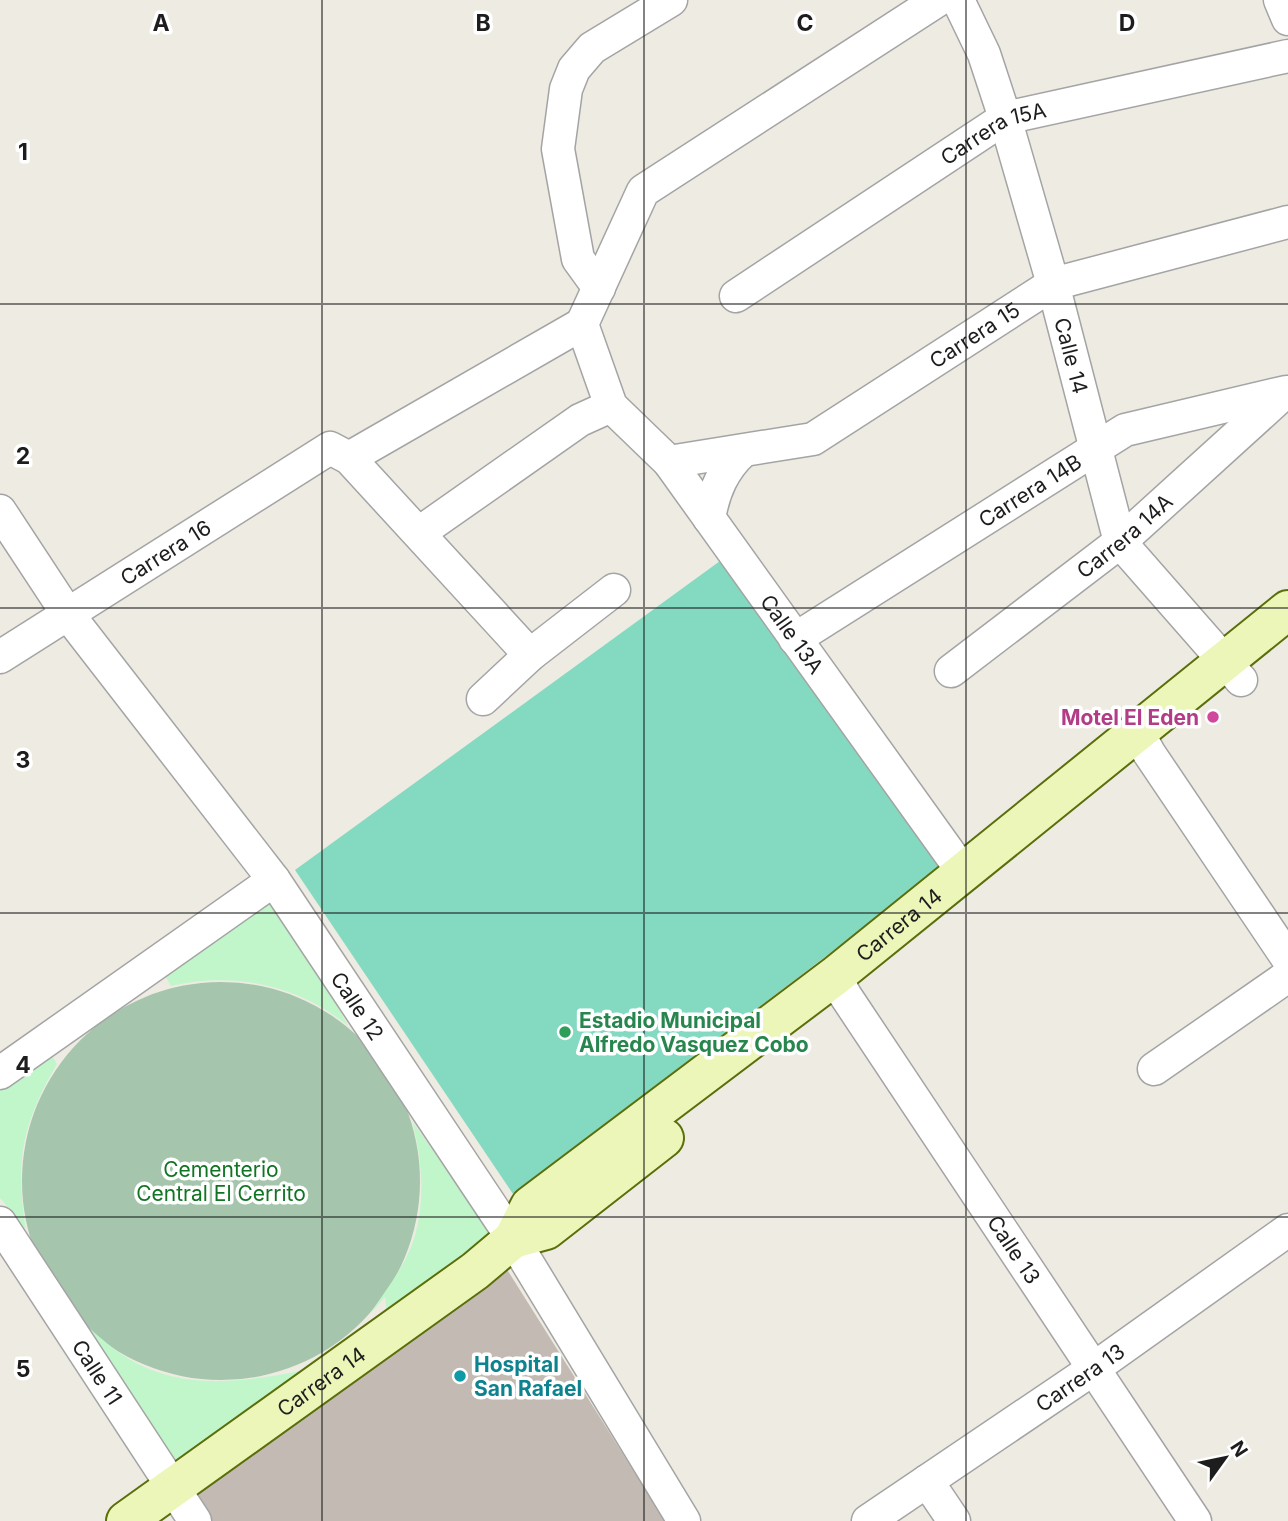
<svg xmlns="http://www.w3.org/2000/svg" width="1288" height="1521" font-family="Inter,sans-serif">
<rect width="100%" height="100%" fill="#eeebe3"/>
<path fill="#a5c5ad" d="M22 1181a199 199 0 1 1 398 0a199 199 0 1 1-398 0Z"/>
<path fill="#c1f6cb" d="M 274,884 L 348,1026 C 299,985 233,971 171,986 L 159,965 Z
M 46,1046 L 57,1064 C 22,1124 15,1161 26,1230 L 0,1198 L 0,1077 Z
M 412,1121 L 502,1248 L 389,1330 L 385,1297 L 369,1315 C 381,1297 395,1279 405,1260 C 427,1220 424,1164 412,1121 Z
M 74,1315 C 91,1329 109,1347 129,1359 C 195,1398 271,1376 341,1363 L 174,1481 Z"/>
<path fill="#84dac1" d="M 731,553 L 955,858 L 513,1194 L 295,870 Z"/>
<path fill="#c2bab3" d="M 503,1263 L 665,1521 L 208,1521 L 187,1489 Z"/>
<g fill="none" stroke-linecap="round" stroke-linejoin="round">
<defs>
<g id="street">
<path id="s1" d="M 938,0 L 643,191 L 582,324 L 611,406 L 669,462 L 963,872"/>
<path id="s2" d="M 958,0 L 984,54 L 1005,118 L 1053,284 L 1120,542 L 1241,680"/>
<path d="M 1280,0 L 1288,19"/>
<path d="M 599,288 L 578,259 L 558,149 L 566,89 L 574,69 L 592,48 L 671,0"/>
<path id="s3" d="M 736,296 L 1005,118 L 1288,56"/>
<path d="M 349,458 L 582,324"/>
<path id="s4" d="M 669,462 L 813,439 L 1053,284 L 1288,222"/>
<path id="s5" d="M 0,511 L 67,613 L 274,880 L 513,1239 L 684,1521"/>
<path d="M 709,518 C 714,491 723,469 743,451"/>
<path d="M 419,533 L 580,420 L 611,406"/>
<path id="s6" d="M 795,639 L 1125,430 L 1286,392"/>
<path id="s7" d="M 0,657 L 330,448 L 349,458 L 530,655"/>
<path id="s8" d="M 951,671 L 1120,542 L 1283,394"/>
<path d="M 483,699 L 530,655 L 614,590"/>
<path d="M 1137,731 L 1149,753 L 1288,959"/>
<path id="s9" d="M 835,976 L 845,995 L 1195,1521"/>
<path d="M 1154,1069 L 1288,976"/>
<path d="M 0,1073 L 274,880"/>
<path id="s10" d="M 0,1223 L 195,1521"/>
<path d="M 927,1481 L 954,1521"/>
<path id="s11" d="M 868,1521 L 1093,1369 L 1288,1230"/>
</g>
<g id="secondary">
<path d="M 513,1239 L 546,1230 L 664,1138"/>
<path id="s12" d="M 126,1521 L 475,1271 L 513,1239 L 530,1206 L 835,976 L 1288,610"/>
</g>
</defs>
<use href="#street" stroke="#a4a4a4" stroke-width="35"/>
<use href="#secondary" stroke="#5a6e0a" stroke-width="42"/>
<use href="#street" stroke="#fff" stroke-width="32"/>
<use href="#secondary" stroke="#edf6b9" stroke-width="38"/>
</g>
<path fill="none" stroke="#1d1d1d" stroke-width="2" stroke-opacity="0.55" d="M 322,0 L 322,1521M 644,0 L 644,1521M 966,0 L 966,1521M 0,304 L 1288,304M 0,608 L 1288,608M 0,913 L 1288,913M 0,1217 L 1288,1217"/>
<circle fill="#d1479c" stroke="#fff" stroke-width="2.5" cx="1213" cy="717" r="7"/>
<circle fill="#2e9e5b" stroke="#fff" stroke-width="2.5" cx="565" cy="1032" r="7"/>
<circle fill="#0f9aa8" stroke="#fff" stroke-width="2.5" cx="460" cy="1376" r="7"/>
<g text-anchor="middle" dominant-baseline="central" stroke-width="7" stroke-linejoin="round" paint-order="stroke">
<g font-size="21" fill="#1d1d1d" stroke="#fff">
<text stroke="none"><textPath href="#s3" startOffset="306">Carrera 15A</textPath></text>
<text stroke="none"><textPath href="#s4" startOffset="338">Carrera 15</textPath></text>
<text stroke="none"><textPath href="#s2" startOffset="374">Calle 14</textPath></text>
<text stroke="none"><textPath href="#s6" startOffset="278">Carrera 14B</textPath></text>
<text stroke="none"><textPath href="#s8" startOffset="220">Carrera 14A</textPath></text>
<text stroke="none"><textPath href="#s7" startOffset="196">Carrera 16</textPath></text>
<text stroke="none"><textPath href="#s1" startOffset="877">Calle 13A</textPath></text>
<text stroke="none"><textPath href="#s12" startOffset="980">Carrera 14</textPath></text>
<text stroke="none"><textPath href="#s5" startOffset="611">Calle 12</textPath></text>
<text stroke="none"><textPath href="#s9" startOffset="327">Calle 13</textPath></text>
<text stroke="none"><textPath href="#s10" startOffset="178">Calle 11</textPath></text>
<text stroke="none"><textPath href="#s11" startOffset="256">Carrera 13</textPath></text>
<text stroke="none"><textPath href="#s12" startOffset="240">Carrera 14</textPath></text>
</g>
<g font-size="21" font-weight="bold" fill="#b23c85" stroke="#fff" text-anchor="end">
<text x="1199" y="717">Motel El Eden</text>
</g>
<g font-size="21" font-weight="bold" fill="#27864d" stroke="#fff" text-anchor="start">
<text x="579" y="1020">Estadio Municipal<tspan x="579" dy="24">Alfredo Vasquez Cobo</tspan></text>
</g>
<g font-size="21" fill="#107522" stroke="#fff">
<text x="221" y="1169">Cementerio<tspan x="221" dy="24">Central El Cerrito</tspan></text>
</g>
<g font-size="21" font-weight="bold" fill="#0d838f" stroke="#fff" text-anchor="start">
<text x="474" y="1364">Hospital<tspan x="474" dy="24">San Rafael</tspan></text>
</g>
</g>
<g font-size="23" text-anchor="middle" font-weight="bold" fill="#1d1d1d" stroke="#fff" stroke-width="7" stroke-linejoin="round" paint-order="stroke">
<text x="161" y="31">A</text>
<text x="483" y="31">B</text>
<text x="805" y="31">C</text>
<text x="1127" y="31">D</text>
<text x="23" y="160">1</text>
<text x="23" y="464">2</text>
<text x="23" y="768">3</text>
<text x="23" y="1073">4</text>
<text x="23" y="1377">5</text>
</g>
<g transform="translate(1225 1458) rotate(57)" stroke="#ffffff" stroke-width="5" paint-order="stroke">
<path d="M0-5L12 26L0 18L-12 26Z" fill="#1d1d1d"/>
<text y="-10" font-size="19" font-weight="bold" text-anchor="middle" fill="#1d1d1d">N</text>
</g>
</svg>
